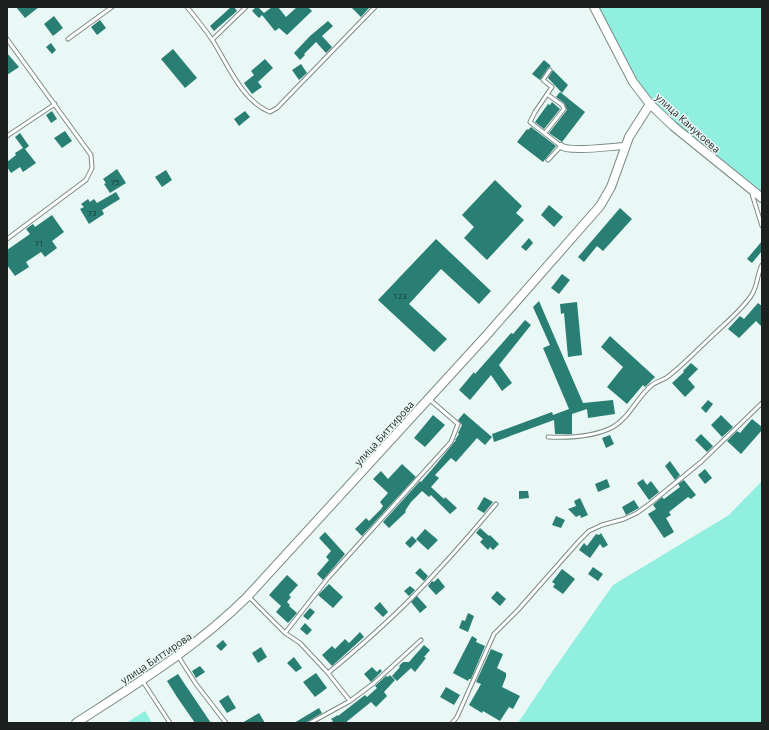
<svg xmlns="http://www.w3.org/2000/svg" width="769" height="730" font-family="'Open Sans',sans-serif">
<rect width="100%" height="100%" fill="#eaf8f5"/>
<path fill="#90efdf" d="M 594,7 L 762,7 L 762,198 L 650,104 Z
M 762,481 L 762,723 L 518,723 L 552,672 L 613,585 L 729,515 Z
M 145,711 L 152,723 L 126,723 Z"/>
<path fill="#297f73" d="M 16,7 L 39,7 L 25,18 Z
M 231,7 L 234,7 L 237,11 L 214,31 L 210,26 Z
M 256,7 L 258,7 L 264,13 L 272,7 L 278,7 L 286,17 L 297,7 L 308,7 L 312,11 L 287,35 L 279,28 L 275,31 L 262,15 L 259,18 L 252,11 Z
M 351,7 L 370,7 L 361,17 Z
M 54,16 L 63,28 L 53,36 L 44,24 Z
M 100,20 L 106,28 L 97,35 L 91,27 Z
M 328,21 L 333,26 L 322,36 L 332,47 L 326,53 L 316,42 L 304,54 L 305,55 L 300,60 L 294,53 L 310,36 Z
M 51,43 L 56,50 L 52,54 L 46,47 Z
M 173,49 L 197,78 L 185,88 L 161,59 Z
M 7,53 L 19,67 L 7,75 Z
M 265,59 L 273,68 L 258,82 L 262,87 L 252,94 L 244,83 L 254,75 L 251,71 Z
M 544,60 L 551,66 L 548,68 L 540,80 L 532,74 Z
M 301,64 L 307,73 L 299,80 L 292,70 Z
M 553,70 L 568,85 L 562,93 L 548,78 Z
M 560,92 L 585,112 L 562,142 L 549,133 L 567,110 L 564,103 L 556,97 Z
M 552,102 L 560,109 L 544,129 L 535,122 L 548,104 L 550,105 Z
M 52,111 L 57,119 L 51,123 L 46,115 Z
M 245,111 L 250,117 L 239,126 L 234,119 Z
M 531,127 L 556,146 L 543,162 L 517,142 L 527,129 L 528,130 Z
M 65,131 L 72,141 L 62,148 L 54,138 Z
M 20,133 L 29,146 L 25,149 L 36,163 L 23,172 L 20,167 L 11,173 L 7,167 L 7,162 L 16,155 L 15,153 L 23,148 L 15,137 Z
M 117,169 L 126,183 L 110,193 L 104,184 L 106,183 L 103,179 Z
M 166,170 L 172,180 L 162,187 L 155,177 Z
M 495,180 L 522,206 L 516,213 L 524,220 L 487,260 L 464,238 L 474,227 L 462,215 Z
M 116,192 L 120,199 L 102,210 L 104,214 L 89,224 L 80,209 L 84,207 L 81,204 L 88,199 L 90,202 L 94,199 L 97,203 Z
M 549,205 L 563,217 L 554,227 L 541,215 Z
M 620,208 L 632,219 L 603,251 L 597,246 L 584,262 L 578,257 Z
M 52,215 L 64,232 L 52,241 L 57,248 L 45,257 L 41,252 L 26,262 L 29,267 L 15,276 L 7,265 L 7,250 L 30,234 L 26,229 L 33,224 L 35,227 Z
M 529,238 L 533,243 L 526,251 L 521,247 Z
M 436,239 L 491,291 L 479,304 L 441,269 L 409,304 L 447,339 L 434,352 L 378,300 Z
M 762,241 L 762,251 L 752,263 L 747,259 Z
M 562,274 L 570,280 L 559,294 L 551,288 Z
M 539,301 L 583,403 L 613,400 L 615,414 L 588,418 L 587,409 L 572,414 L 572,434 L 555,434 L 554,420 L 494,442 L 492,434 L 552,412 L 553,415 L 569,409 L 543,348 L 550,345 L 533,307 Z
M 577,302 L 582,355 L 568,357 L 564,313 L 561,314 L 560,304 Z
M 758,303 L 762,306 L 762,327 L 756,321 L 739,338 L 728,329 L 740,316 L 744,319 Z
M 525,320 L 531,325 L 499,365 L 512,383 L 502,391 L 491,375 L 470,400 L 459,390 L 474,372 L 475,374 L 511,333 L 513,334 Z
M 610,336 L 655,377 L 645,387 L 643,385 L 627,404 L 607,387 L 623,367 L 601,347 Z
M 691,363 L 698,369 L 688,379 L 695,387 L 685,397 L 672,383 L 684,372 L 683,371 Z
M 708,400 L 713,404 L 706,413 L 701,408 Z
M 464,413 L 492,437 L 485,445 L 477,438 L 456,462 L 451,458 L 435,475 L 439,478 L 431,487 L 444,499 L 445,497 L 457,508 L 450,514 L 431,495 L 429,497 L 422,491 L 411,502 L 405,511 L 406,512 L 389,528 L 383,522 L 420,481 L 421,482 L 434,467 L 456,440 L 455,440 L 459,434 L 458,433 L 462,425 L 458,420 Z
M 433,415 L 445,425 L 425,447 L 414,438 Z
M 721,415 L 733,427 L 722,437 L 711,425 Z
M 752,419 L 762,427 L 762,430 L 741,454 L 727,441 L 737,431 L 740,433 Z
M 701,434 L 713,446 L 707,452 L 695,440 Z
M 610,435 L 614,444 L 606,448 L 602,438 Z
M 670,461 L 680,475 L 675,480 L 665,466 Z
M 402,464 L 416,477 L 362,536 L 355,529 L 366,518 L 369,521 L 381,509 L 383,506 L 380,502 L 388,493 L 373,479 L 381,471 L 388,479 Z
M 705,469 L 712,478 L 705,484 L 698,475 Z
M 607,479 L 610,487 L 598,492 L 595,484 Z
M 643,479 L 647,485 L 651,481 L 659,492 L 649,500 L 637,483 Z
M 684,480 L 696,495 L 691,499 L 688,497 L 669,512 L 671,515 L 666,518 L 674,532 L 664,538 L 648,514 L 656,509 L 653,505 L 662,497 L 664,499 L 680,487 L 678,484 Z
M 519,491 L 528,491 L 529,498 L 519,499 Z
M 484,497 L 493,502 L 484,513 L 477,509 Z
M 580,498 L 588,515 L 581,518 L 580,515 L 576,517 L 568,509 L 576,506 L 574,501 Z
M 634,500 L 639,508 L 626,515 L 622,507 Z
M 556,516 L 565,520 L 561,528 L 552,525 Z
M 480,528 L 489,536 L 490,535 L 499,544 L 493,550 L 490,547 L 488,550 L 480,542 L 483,539 L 476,533 Z
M 425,529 L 438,540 L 428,550 L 416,539 Z
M 325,532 L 345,554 L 323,580 L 317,574 L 329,560 L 326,557 L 331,551 L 319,538 Z
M 601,533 L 608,545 L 603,548 L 600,544 L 590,558 L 579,550 L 584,543 L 587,546 L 596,534 L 599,535 Z
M 412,536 L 417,541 L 410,548 L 405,543 Z
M 593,567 L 603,574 L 598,581 L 588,574 Z
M 420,568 L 428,576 L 424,581 L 415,573 Z
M 562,569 L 575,579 L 563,594 L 553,587 L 555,584 L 552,582 Z
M 287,575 L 298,585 L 289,595 L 291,597 L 287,602 L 290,605 L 289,606 L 297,613 L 288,623 L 276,612 L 281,606 L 269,595 Z
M 438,578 L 445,587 L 436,595 L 428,586 L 432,581 L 434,582 Z
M 329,584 L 343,597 L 333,608 L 318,595 Z
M 410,586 L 415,590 L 409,596 L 404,591 Z
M 497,591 L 506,599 L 500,606 L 491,598 Z
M 417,596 L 427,607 L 420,613 L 411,602 Z
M 380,602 L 388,612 L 383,617 L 374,608 Z
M 310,608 L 315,612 L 308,620 L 303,616 Z
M 468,613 L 474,616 L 468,632 L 459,628 L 462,620 L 465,621 Z
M 305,623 L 312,630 L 307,635 L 300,629 Z
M 360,632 L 364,637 L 332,666 L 322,655 L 332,646 L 335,649 L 345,639 L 349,643 Z
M 472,636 L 477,639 L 476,642 L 485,646 L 471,679 L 469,679 L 468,681 L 453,673 Z
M 223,640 L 227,645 L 221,651 L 216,646 Z
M 424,645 L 430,650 L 424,657 L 426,658 L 415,672 L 411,668 L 397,681 L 392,676 L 400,667 L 399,666 L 403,662 L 409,662 Z
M 261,647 L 267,657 L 258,663 L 252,653 Z
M 491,649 L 503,654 L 497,668 L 506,673 L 506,677 L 502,687 L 520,696 L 513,709 L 509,707 L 500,721 L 483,711 L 482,713 L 469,705 L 481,684 L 476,682 Z
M 294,657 L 302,668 L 296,672 L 287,663 Z
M 200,666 L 205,672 L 196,678 L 192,671 Z
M 372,667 L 377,672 L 380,669 L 382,671 L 371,682 L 364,674 Z
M 316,673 L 327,688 L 315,697 L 303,682 Z
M 178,674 L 186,686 L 211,723 L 195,723 L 177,697 L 167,681 Z
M 390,675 L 395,680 L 384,692 L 387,696 L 376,707 L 371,702 L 345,723 L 330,723 L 333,721 L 331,719 L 338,715 L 338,716 L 365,695 L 367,697 L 377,688 L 375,686 L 386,676 L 388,677 Z
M 446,687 L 460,695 L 454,705 L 440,697 Z
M 228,695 L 236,708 L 227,713 L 219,701 Z
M 319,708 L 322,713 L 307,722 L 294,723 Z
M 259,713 L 265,723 L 242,723 Z"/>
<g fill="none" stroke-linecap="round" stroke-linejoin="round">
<defs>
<path id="service" d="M 187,7 C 196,18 205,29 213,41 C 228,65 242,101 270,112 L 277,108 L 375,7
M 7,39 L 91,155 L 92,168 L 86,180 L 7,239
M 68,39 L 112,7
M 212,40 L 246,7
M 545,133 L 564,109 L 562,105 L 547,94
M 7,136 L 55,104
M 548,160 L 561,146 L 530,122 L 535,112 L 552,87 L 543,80 L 550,70
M 752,194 L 762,226
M 548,437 C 569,438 594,437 613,427 C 630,417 637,397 652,385 C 656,382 662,380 666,378 C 681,367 695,352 709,339 C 723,325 740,312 751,296 C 758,286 757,274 762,265
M 248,596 L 285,633 L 300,643 L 328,673 L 350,701
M 285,633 L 328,578 L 451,442 L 458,424 L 429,399
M 178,656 L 196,684 L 226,723
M 328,673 C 366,642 406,606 439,569 C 459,548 477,526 496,504
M 142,680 L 170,723
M 310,723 L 350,701 L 374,683 L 421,640
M 452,723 L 457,717 L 494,634 L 518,610 L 579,541 L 589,531 L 602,525 L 624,519 L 637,513 L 652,502 L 701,462 L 762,403"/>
<path id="minor" d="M 561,146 C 569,153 614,146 626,146"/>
<path id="tertiary" d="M 594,7 L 633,82 L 650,104 L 673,126 L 762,198
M 76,723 C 136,684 197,647 248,596 L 485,337 L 600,206 L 611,187 L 629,137 L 650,104"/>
</defs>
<use href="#service" stroke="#7d8a87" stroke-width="5"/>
<use href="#minor" stroke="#7d8a87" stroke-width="8"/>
<use href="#tertiary" stroke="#7d8a87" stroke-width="10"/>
<use href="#service" stroke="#fff" stroke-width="3"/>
<use href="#minor" stroke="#fff" stroke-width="6"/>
<use href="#tertiary" stroke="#fff" stroke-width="8"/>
</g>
<g text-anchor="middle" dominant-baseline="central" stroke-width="3" stroke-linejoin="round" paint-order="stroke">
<g font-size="8" fill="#1f3835">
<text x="115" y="181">75</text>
<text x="92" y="212">73</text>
<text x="39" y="242">71</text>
<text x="400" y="295">123</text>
</g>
<g font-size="10" fill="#1c2120" stroke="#eaf8f5">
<text transform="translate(688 123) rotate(42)">улица Канукоева</text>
<text transform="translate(384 433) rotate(-48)">улица Биттирова</text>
<text transform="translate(156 658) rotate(-34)">улица Биттирова</text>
</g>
</g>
<rect width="769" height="730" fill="none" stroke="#1c2120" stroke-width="16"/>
</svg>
